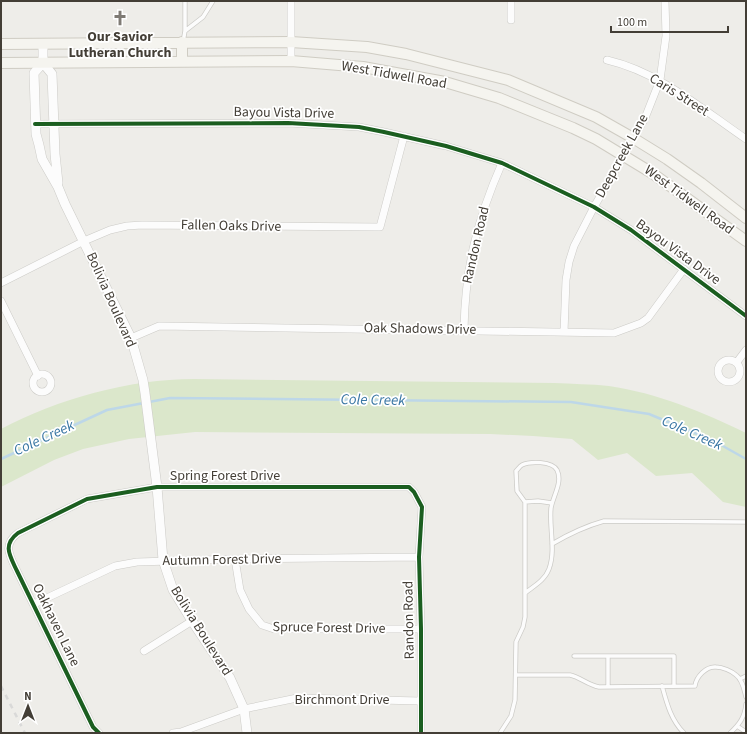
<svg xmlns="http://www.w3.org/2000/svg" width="747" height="734" font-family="'Source Sans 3',sans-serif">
<rect width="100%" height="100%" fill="#eeede9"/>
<path fill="#dbe7cb" d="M 194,379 L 554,383 C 572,384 591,384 609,386 C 657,393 703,412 746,433 L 746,507 L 723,502 L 692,473 L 656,476 L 627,453 L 598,460 L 572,439 L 533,436 L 490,434 L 195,432 L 129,439 L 83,449 L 54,460 L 1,487 L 1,429 C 58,399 129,379 194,379 Z"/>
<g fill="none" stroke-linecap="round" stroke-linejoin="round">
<path stroke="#bdd7e8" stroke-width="2.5" d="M 1,459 L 107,410 L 170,398 L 571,402 L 649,414 L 714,441 L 746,459"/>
<defs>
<path id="service" d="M 185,31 L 203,17 L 213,1
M 183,42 L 185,31 L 185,1
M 525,502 L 538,501 L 552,503
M 552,544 C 569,534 586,526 604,521 L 746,522
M 574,656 L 674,656 L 674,686
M 516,675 L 570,675 C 580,677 588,685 599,687 L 695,686 C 696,677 706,666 716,667 C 722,667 732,671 736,675 C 743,680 744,690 746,697
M 740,679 L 746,676
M 662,686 C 667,704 671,720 684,733
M 608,687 L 608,656
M 737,726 L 746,732
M 500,733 L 511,716 L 515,700 L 516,642 L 523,627 L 525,617 L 525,502 L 517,491 L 516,471 C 518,469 520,466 522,465 C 530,461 552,461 557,470 C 563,482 553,496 551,508 C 549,528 556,550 549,569 C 545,580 534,586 525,593
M 730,733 C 739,725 745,717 746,704"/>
<path id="minor" d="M 291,1 L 291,61
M 511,1 L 511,20
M 607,60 C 659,72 702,109 746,139
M 35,124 L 288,123 L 359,127 L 384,132 L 446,146 L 502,163 L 594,207 L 631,230 L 746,316
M 1,283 L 84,241 L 110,230 L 127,226 L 142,225 L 380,227 L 404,136
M 1,301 L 38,376
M 464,330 C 465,268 477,220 502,163
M 564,332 L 566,280 L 569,262 L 574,246 L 594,207 L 645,118 L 660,80 L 666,36 L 665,1
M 131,338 L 159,326 L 614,333 L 641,323 L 648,318 L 684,269
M718 371a11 11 0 1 1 22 0a11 11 0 1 1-22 0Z
M 737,362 L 746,350
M33 383a9 9 0 1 1 18 0a9 9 0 1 1-18 0Z
M 235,559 L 240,590 L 249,609 L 262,625 L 274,629 L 421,629
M 34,604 L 115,566 L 137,562 L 235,559 L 419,557
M 144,651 L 192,621
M 99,733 L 93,727 L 17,571 C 10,556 2,545 18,533 L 87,499 L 157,487 L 409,487 L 414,492 L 422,507 L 419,557 L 421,629 L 421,733
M 173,733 L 181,732 L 244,709 L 297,698 L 420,701"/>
<path id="tertiary" d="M 43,44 L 43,63 L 52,74 L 55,154 L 58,183
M 43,63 L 34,73 L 36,134 L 39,145 L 42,159 L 58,187 L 65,204 L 131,338 L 143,380 L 145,393 L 157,487 L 163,560 L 173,590 L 192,621 L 230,678 L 244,709 L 247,733"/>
<path id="secondary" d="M 1,44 L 291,42 L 367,47 L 406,54 L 508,80 L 596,117 L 633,138 L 667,159 L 701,183 L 746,218
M 182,62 L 182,42
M 1,63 L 291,61 L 363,67 L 445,82 L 499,98 L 573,128 L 596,139 L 652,173 L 746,241"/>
</defs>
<use href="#service" stroke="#cccbc7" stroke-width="5"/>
<use href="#minor" stroke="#cccbc7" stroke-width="8"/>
<use href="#tertiary" stroke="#cccbc7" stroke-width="10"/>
<use href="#secondary" stroke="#cfccc3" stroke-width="12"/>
<use href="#service" stroke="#fcfcfc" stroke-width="3.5"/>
<use href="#minor" stroke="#fcfcfc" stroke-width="7"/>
<use href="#tertiary" stroke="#fcfcfc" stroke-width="9"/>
<use href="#secondary" stroke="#f5f4ef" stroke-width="10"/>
<path stroke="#d9d9d8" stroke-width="2.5" stroke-dasharray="5 5" stroke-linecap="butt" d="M 1,686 L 25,733"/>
<defs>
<path id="cycleway" d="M 35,124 L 288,123 L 359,127 L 384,132 L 446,146 L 502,163 L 594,207 L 631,230 L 746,316
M 99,733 L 93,727 L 17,571 C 10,556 2,545 18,533 L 87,499 L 157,487 L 409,487 L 414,492 L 422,507 L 419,557 L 421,629 L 421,733"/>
</defs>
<use href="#cycleway" stroke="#fff" stroke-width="6"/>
<use href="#cycleway" stroke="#1b5e20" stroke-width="4"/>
</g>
<defs>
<symbol id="church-bare" viewBox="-9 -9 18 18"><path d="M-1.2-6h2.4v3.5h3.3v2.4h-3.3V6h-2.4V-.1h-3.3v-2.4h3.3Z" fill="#7f7b75" stroke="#fff" stroke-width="2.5" paint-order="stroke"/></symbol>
</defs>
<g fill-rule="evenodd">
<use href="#church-bare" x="109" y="7" width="22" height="22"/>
</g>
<g text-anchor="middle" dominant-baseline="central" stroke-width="3.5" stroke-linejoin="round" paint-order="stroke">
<g font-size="14" font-weight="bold" fill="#433e36" stroke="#fff">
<text x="120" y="37">Our Savior<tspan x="120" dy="16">Lutheran Church</tspan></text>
</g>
<g font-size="14" fill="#433e36" stroke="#fff">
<text transform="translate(394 75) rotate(10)">West Tidwell Road</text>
<text transform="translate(679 95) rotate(32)">Caris Street</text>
<text transform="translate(284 113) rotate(1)">Bayou Vista Drive</text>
<text transform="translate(622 156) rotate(-61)">Deepcreek Lane</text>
<text transform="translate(689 200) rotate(36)">West Tidwell Road</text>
<text transform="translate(231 226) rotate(1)">Fallen Oaks Drive</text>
<text transform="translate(476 245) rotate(-77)">Randon Road</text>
<text transform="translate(678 252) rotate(36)">Bayou Vista Drive</text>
<text transform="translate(111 300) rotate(66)">Bolivia Boulevard</text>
<text transform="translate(420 329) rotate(1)">Oak Shadows Drive</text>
<text x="225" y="476">Spring Forest Drive</text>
<text transform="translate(222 560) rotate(-1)">Autumn Forest Drive</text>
<text transform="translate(409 620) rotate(-91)">Randon Road</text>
<text transform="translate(56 625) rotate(64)">Oakhaven Lane</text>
<text transform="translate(329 628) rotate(1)">Spruce Forest Drive</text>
<text transform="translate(201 631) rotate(58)">Bolivia Boulevard</text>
<text x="342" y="700">Birchmont Drive</text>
</g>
<g font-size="15" font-style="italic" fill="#3a77a4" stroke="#fff">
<text transform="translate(373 400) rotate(1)">Cole Creek</text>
<text transform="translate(692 433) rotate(24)">Cole Creek</text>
<text transform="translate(44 438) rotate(-25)">Cole Creek</text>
</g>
</g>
<rect width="747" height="734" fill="none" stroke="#433e36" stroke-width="4"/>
<g transform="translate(28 706)" stroke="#ffffff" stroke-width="3" paint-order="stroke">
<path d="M0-3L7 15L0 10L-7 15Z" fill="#433e36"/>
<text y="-6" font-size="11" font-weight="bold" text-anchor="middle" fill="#433e36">N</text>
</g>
<path d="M611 26v6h117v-6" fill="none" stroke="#433e36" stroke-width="2"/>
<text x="617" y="26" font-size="12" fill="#433e36" stroke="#ffffff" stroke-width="3" paint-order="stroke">100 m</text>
</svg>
